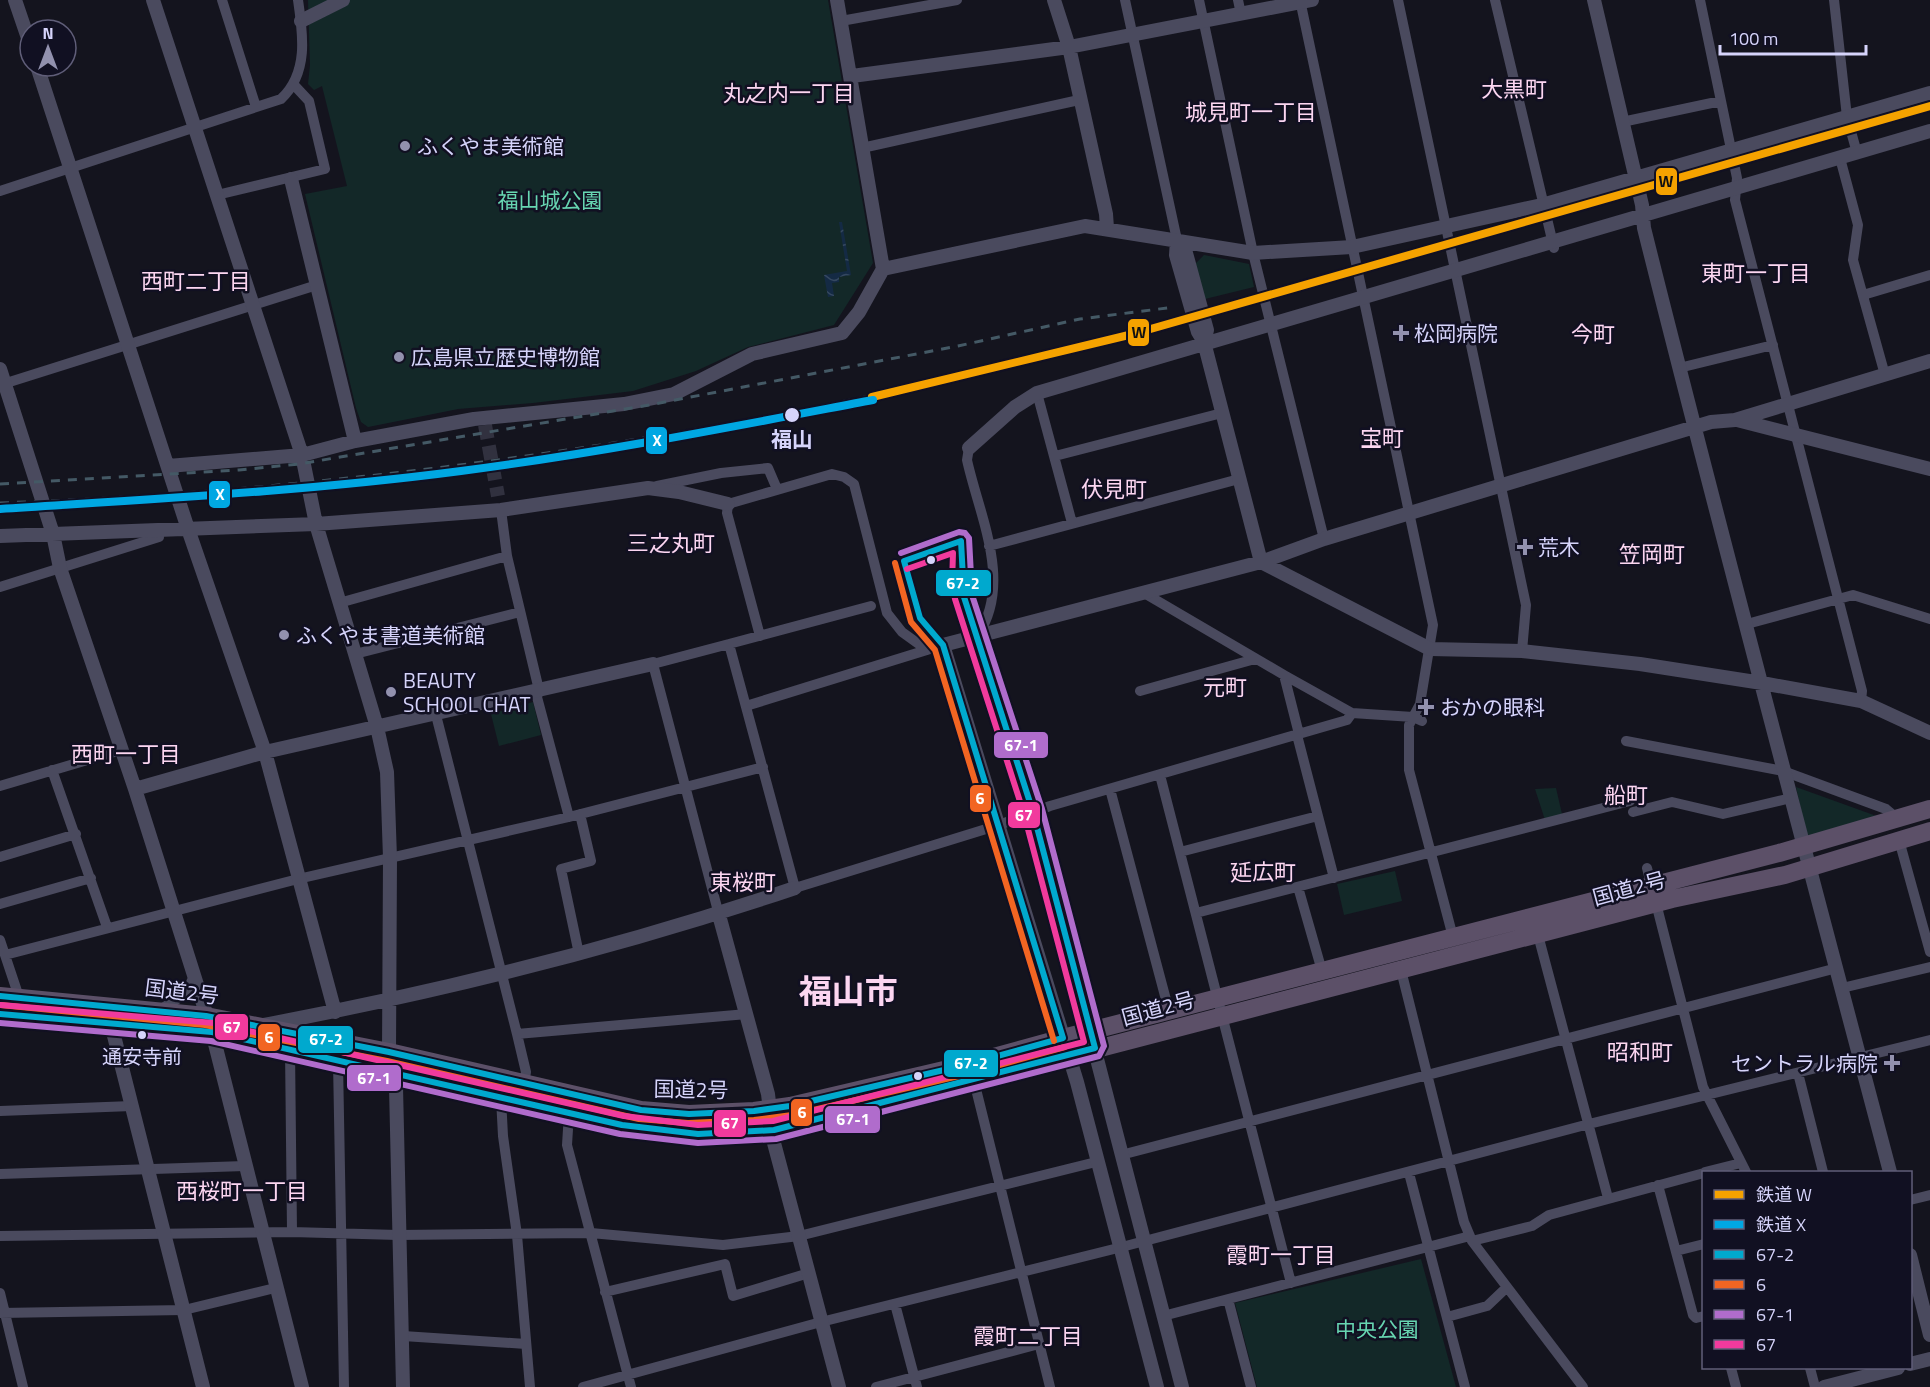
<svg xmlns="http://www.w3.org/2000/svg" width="1930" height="1387" font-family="'Titillium Web','Noto Sans JP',sans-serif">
<defs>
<pattern id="water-waves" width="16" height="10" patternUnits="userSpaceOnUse" patternTransform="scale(1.5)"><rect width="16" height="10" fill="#142a44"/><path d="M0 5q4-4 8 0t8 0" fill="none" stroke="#354860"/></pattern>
</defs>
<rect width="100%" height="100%" fill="#14141e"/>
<path fill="#132828" d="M 308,0 L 828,0 L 873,263 L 834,325 L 748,347 L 696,371 L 633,391 L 533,403 L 458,409 L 368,427 L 361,422 L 356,408 L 305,194 L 347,186 L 322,86 L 314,90 L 308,84 L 310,65 Z
M 1204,255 L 1249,264 L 1254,287 L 1205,299 L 1195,264 Z
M 533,702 L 541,735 L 499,746 L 491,714 Z
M 1796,787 L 1882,818 L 1807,838 Z
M 1556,788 L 1562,814 L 1545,820 L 1535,789 Z
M 1395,871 L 1402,901 L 1344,915 L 1337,884 Z
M 1421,1259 L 1456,1387 L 1257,1387 L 1235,1303 Z"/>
<path fill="url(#water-waves)" d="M 839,222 L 842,222 L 851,275 L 839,277 L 839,282 L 832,283 L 834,296 L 828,297 L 824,275 L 847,271 Z"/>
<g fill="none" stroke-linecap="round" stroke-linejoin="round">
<path stroke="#31313f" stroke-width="14" stroke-dasharray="14 7" stroke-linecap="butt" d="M 485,425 L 498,496"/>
<path stroke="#4a4a5e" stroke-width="10" d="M 222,0 L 256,107
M 1125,0 L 1177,240
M 1199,0 L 1253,253 L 1324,539
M 1238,0 L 1241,14
M 1300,0 L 1433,625 L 1420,704 L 1409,725 L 1409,770 L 1453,937
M 1398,0 L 1526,605 L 1522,651
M 1495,0 L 1554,248
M 1700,0 L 1737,178 L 1735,200 L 1862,691 L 1861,701
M 1834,0 L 1847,117 L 1857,153
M 841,21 L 957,0
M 1622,122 L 1721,101
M 862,148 L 1079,100
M 1840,158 L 1858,225 L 1853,260 L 1885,375
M 0,191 L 281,99 C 309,73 303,34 298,0
M 217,195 L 325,169 L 309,101 L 294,85
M 1863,295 L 1930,275
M 1679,368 L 1773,345
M 0,385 L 317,285
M 1037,393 L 1072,523
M 969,448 L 967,460 C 979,515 1013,582 978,635
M 1055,456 L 1222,413
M 657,486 L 721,473 L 768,468 L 777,489
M 501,510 L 507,556 L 539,690 L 537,697 L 569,817
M 989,546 L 1239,479
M 0,587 L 159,537 L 159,530
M 1144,593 L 1284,675 L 1299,734
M 339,603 L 507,556
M 1747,624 L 1853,595 L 1930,619
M 760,636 L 727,513 L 728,504 L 832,474 L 844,477 L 854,484 L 887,613 L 902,632 L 927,650
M 729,644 L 871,606
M 355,654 L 520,612
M 1284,675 L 1352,713 L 1413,717 L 1422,721
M 1140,691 L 1255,659
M 746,706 L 943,645
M 436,715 L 517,1034 L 526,1072 L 524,1084
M 1297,735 L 1334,878
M 1626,741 L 1783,771 L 1886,809 L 1898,819
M 52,770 L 107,927
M 1160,775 L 1291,1283
M 0,786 L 121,750
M 1110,789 L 1169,1011
M 1633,812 L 1672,802 L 1723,814 L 1791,798
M 1899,840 L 1930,952
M 1180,852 L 1318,816
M 0,857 L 76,834
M 1647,868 L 1703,1087 L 1746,1172
M 1298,887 L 1322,971
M 0,904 L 91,878
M 1196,913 L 1630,801
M 719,915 L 653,664 L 729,644 L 795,888 L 999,825 L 1050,806 L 1347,720 L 1352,713
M 1538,935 L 1608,1198
M 0,940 L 19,997
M 579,954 L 561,869 L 591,861 L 580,814
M 5,955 L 298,879 L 569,817 L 763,767
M 1400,966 L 1464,1222 L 1472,1241 L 1583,1387
M 1842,988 L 1930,967
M 161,1009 L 184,995 L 194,977
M 517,1034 L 747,1014
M 290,1049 L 292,1232
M 338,1062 L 344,1387
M 1798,1073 L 1823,1172
M 974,1081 L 1050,1387
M 501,1098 L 503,1136 L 517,1235 L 530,1387
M 0,1111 L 132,1106
M 569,1113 L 567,1145 L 631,1387
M 1121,1155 L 1837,968
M 1705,1172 L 1741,1163
M 1409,1173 L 1465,1387
M 0,1174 L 245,1166
M 1658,1185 L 1693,1315 L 1696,1318 L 1704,1316
M 1910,1200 L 1930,1195
M 0,1236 L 292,1232 L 398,1235 L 591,1233 L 723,1245 L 799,1236 L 1096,1162
M 1472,1241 L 1532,1226 L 1549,1215 L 1704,1173
M 1676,1251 L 1704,1244
M 605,1292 L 725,1264 L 733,1296 L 809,1273
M 0,1293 L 23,1387
M 1228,1299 L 1251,1387
M 895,1304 L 917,1387
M 0,1313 L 184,1310 L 275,1288
M 1163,1316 L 1470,1236
M 1447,1317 L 1487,1306 L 1507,1287
M 403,1336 L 526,1344
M 1731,1368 L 1736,1387
M 1810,1368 L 1815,1387
M 583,1387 L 821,1322 L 1118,1248 L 1589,1124 L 1930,1040
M 876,1387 L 1039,1344"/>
<path stroke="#4a4a5e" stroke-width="14" d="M 15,0 L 30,44
M 153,0 L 302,455 L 316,524 L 377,727 L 387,772 L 390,858 L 389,1052 L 396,1087 L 403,1387
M 837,0 L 883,269
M 1054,0 L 1069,47 L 1106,214 L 1107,228
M 1594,0 L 1642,205 L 1644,228 C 1723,544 1807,858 1890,1172
M 301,21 L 343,0
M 37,66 L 188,529 L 265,752 L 335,1012
M 852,76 L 1069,47 L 1312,0
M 291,179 L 355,441
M 1177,240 L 1176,255 L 1198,332 L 1204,342 L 1261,562 L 1430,649 L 1522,651 L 1640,664 L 1762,683 L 1861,701 L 1930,733
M 1177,240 L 1186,253 L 1207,330 L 1204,342
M 0,369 L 53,534 L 60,568 L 135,789 L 212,1032 L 302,1387
M 1737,420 L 1930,469
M 969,448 L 1015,407 L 1037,393 L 1930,131
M 168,466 L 302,455 L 355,441 L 474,419 L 624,404 L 674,394 L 752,354 L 842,333 L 859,312 L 883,269 L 1085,226 L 1253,253 L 1352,247 L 1542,205 L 1930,93
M 0,536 L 316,524 L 501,510 L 648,488 L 679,492 L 728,504
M 978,635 L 1033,812 L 1182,1387
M 135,789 L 265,752 L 653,664
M 719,915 L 768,1094 L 774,1143 L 839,1387
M 111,1024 L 203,1387
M 264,1025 C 444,991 621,947 795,888
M 1910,1255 L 1930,1335
M 1910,1364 L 1930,1359
M 1157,1387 L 1077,1082 L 943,645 L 1261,562 L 1324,539 L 1711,422 L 1735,420 L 1930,361
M 1824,1387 L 1898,1368"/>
<path stroke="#5c5068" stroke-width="18" d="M 0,996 L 206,1016 L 389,1052 L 641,1110 L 689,1114 L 754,1111 L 790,1106 L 961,1066 L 1063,1038 L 1779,853 L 1930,809
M 0,1014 L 212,1032 L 622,1125 L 698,1134 L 756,1132 L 974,1081 L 1672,899 L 1785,875 L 1930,831"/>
<path stroke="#445965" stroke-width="3" stroke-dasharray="9 8" stroke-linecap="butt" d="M 0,484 L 239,470 L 299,464 L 649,405 L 958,346 L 1080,319 L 1175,307
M 0,503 C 305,492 610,452 908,388 C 1105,345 1298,286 1491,231"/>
<defs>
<path id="bus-1" d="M 0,996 L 206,1016 L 389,1052 L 641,1110 L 689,1114 L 754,1111 L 790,1106 L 961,1066 L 1063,1038 L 943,645 L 920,618 L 904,561 L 961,541 L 964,597 L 1033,812 L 1095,1048 L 774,1130 L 698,1134 L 622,1125 L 212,1032 L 0,1014"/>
<path id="bus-2" d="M 895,563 L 911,622 L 935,650 L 1054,1041
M 0,1005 L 205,1025 L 387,1061 L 639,1119 L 688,1123 L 754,1120 L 792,1115 L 963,1075 L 1065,1047"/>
<path id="bus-3" d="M 0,1023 L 211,1041 L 620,1134 L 698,1143 L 776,1139 L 1099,1056 L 1104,1046 L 1042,809 L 972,595 L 969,538 L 965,533 L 959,532 L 901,553"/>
<path id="bus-4" d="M 1,1005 L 214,1023 L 624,1116 L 698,1125 L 773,1121 L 1084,1042 L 1024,814 L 955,599 L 952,584 L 953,553 L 907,569"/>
</defs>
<use href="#bus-1" stroke="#111022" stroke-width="10"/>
<use href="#bus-2" stroke="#111022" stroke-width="10"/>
<use href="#bus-3" stroke="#111022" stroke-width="10"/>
<use href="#bus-4" stroke="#111022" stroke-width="10"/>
<use href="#bus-1" stroke="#00a9ce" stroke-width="6"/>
<use href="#bus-2" stroke="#f26522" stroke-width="6"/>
<use href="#bus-3" stroke="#b06ccc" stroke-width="6"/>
<use href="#bus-4" stroke="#f13a9d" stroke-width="6"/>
<defs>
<path id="rail-1" d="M 872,397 L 1133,334 L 1930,106"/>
<path id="rail-2" d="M 0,509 C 154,499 308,491 461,471 C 600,453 736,426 873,400"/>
</defs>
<use href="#rail-1" stroke="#111022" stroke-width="12"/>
<use href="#rail-2" stroke="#111022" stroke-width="12"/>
<use href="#rail-1" stroke="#f5a200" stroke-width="8"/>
<use href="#rail-2" stroke="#00a7e3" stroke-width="8"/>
</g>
<g fill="#9291ae" stroke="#111022" stroke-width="2">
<circle cx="405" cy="146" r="6"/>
<path d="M1398 324h6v6h6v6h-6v6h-6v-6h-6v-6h6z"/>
<circle cx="399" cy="357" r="6"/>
<path d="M1522 538h6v6h6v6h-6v6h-6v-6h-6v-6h6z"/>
<circle cx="284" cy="635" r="6"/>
<circle cx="391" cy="692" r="6"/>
<path d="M1423 698h6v6h6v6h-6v6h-6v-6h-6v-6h6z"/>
<path d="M1889 1054h6v6h6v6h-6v6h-6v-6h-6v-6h6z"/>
</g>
<g fill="#d6d4fb" stroke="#111022" stroke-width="2">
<circle cx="792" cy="415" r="8"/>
<circle cx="931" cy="560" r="5"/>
<circle cx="142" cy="1035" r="5"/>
<circle cx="918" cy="1076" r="5"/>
</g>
<g text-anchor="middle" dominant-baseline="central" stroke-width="5" stroke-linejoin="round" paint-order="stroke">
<g font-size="20" fill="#d6d4fb" stroke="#111022">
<text x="142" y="1056">通安寺前</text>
</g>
<g font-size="21" fill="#d6d4fb" stroke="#111022" text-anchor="start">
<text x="417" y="146">ふくやま美術館</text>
<text x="1414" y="333">松岡病院</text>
<text x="411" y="357">広島県立歴史博物館</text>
<text x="1538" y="547">荒木</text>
<text x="296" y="635">ふくやま書道美術館</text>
<text x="403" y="680">BEAUTY<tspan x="403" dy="24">SCHOOL CHAT</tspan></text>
<text x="1440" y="707">おかの眼科</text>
<text x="1878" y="1063" text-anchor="end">セントラル病院</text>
</g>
<g font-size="21" fill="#67d5b1" stroke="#111022">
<text x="550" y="200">福山城公園</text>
<text x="1377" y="1329">中央公園</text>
</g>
<g font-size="21" font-weight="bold" fill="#d6d4fb" stroke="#111022">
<text x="792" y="439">福山</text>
</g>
<g font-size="21" fill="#d6d4fb" stroke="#111022">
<text transform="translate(1629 888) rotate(-15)">国道2号</text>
<text transform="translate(182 991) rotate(7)">国道2号</text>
<text transform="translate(1158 1008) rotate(-15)">国道2号</text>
<text transform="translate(691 1089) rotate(1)">国道2号</text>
</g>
<g font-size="22" fill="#fcd6f1" stroke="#111022">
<text x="1514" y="89">大黒町</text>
<text x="789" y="93">丸之内一丁目</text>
<text x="1251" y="112">城見町一丁目</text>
<text x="1756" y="273">東町一丁目</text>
<text x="196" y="281">西町二丁目</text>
<text x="1593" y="334">今町</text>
<text x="1382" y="438">宝町</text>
<text x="1114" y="489">伏見町</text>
<text x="671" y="543">三之丸町</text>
<text x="1652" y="554">笠岡町</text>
<text x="1225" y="687">元町</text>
<text x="126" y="754">西町一丁目</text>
<text x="1626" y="795">船町</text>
<text x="1263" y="872">延広町</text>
<text x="743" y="882">東桜町</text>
<text x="1640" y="1052">昭和町</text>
<text x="242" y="1191">西桜町一丁目</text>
<text x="1281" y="1255">霞町一丁目</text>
<text x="1028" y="1336">霞町二丁目</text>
</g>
<g font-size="33" font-weight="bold" fill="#fcd6f1" stroke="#111022">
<text x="848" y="991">福山市</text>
</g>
</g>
<g stroke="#111022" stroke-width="2">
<rect x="1655" y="167" width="23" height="29" rx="6" fill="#f5a200"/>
<rect x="1127" y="318" width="23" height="29" rx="6" fill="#f5a200"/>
<rect x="645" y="426" width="23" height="29" rx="6" fill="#00a7e3"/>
<rect x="208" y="480" width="23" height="29" rx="6" fill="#00a7e3"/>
<rect x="935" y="569" width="57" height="28" rx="6" fill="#00a9ce"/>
<rect x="993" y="731" width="56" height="28" rx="6" fill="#b06ccc"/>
<rect x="969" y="784" width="23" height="29" rx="6" fill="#f26522"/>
<rect x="1007" y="801" width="34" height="28" rx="6" fill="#f13a9d"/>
<rect x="214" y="1013" width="35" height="28" rx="6" fill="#f13a9d"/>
<rect x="257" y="1023" width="24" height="29" rx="6" fill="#f26522"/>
<rect x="297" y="1025" width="57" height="29" rx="6" fill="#00a9ce"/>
<rect x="943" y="1049" width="56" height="29" rx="6" fill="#00a9ce"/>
<rect x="346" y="1064" width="56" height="28" rx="6" fill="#b06ccc"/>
<rect x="790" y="1098" width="23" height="29" rx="6" fill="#f26522"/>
<rect x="824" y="1105" width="57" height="29" rx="6" fill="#b06ccc"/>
<rect x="713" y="1109" width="34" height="29" rx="6" fill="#f13a9d"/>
</g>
<g font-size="16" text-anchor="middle" font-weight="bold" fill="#fff">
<text x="657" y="446">X</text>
<text x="220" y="500">X</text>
<text x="963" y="589">67-2</text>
<text x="1021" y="751">67-1</text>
<text x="980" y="804">6</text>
<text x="1024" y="821">67</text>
<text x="232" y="1033">67</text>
<text x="269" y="1043">6</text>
<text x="326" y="1045">67-2</text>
<text x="971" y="1069">67-2</text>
<text x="374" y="1084">67-1</text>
<text x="802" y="1118">6</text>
<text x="853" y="1125">67-1</text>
<text x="730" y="1129">67</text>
</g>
<g font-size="16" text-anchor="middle" font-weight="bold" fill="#111">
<text x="1666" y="187">W</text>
<text x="1139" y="338">W</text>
</g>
<rect x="1702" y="1171" width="210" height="198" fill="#111022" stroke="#605e79" stroke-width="1.5"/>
<rect x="1714" y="1190" width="30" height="9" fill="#f5a200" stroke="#605e79" stroke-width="1.5"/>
<text x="1756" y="1201" font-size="18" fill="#d6d4fb">鉄道 W</text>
<rect x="1714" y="1220" width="30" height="9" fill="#00a7e3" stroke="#605e79" stroke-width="1.5"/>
<text x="1756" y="1231" font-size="18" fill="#d6d4fb">鉄道 X</text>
<rect x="1714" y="1250" width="30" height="9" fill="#00a9ce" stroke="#605e79" stroke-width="1.5"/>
<text x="1756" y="1261" font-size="18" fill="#d6d4fb">67-2</text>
<rect x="1714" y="1280" width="30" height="9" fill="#f26522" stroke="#605e79" stroke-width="1.5"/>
<text x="1756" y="1291" font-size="18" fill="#d6d4fb">6</text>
<rect x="1714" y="1310" width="30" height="9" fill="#b06ccc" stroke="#605e79" stroke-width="1.5"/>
<text x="1756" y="1321" font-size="18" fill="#d6d4fb">67-1</text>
<rect x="1714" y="1340" width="30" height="9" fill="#f13a9d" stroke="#605e79" stroke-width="1.5"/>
<text x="1756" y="1351" font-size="18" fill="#d6d4fb">67</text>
<g transform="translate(48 48)"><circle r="28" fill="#111022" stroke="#605e79" stroke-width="1.5"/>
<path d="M0-4.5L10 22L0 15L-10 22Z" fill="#9291ae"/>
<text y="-9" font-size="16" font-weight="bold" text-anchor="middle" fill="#d6d4fb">N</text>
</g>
<path d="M1720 45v9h146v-9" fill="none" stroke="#d6d4fb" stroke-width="3"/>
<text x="1729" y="45" font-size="18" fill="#d6d4fb" stroke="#111022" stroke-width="4.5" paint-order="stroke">100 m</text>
</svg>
